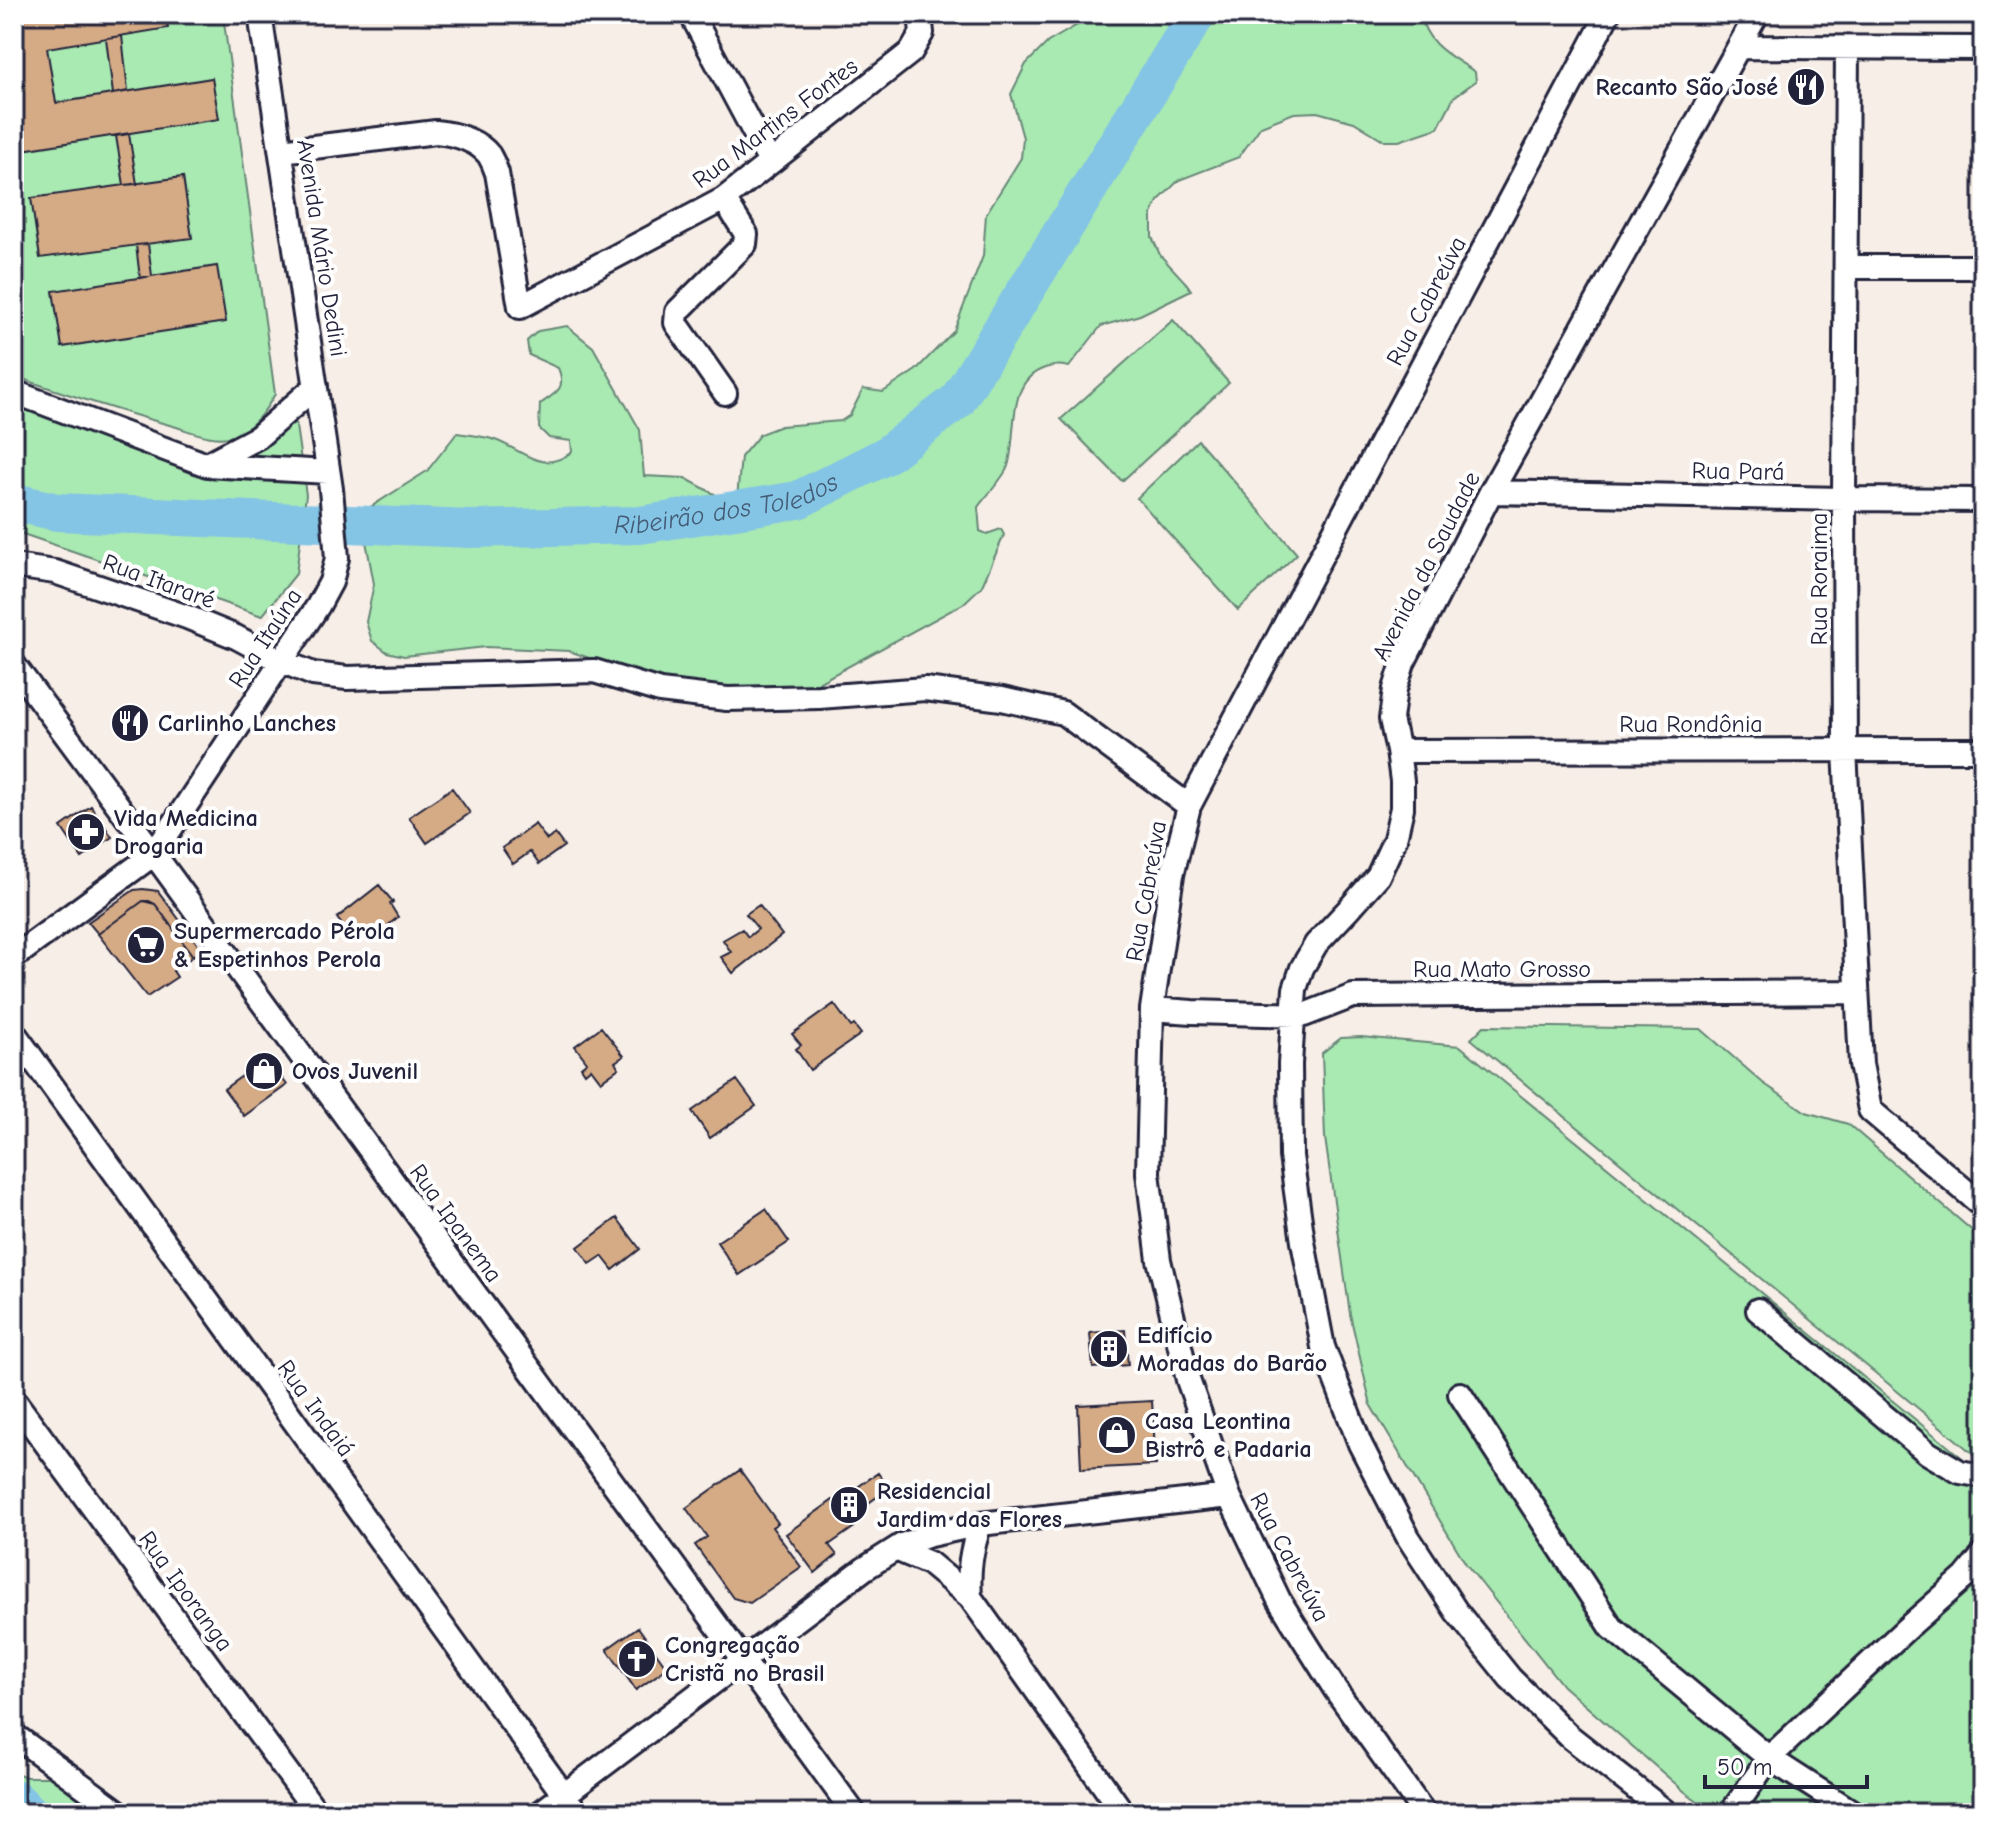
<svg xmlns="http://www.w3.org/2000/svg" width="1997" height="1827" font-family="'Comic Neue',sans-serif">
<rect width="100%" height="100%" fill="#f7eee7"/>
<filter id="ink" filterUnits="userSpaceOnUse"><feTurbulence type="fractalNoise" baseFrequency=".0125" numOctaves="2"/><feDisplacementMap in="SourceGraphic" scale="16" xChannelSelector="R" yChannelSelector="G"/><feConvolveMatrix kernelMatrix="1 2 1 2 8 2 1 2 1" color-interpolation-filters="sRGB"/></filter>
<g filter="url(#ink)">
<path fill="#a9e9b2" stroke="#668676" stroke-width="2" d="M 14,14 L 219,14 L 224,22 L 275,394 C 266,410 252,430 233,436 C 214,442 190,431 173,426 C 119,411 66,394 14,376 Z
M 1135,14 L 1420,14 C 1427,46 1450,55 1475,72 L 1476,81 L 1454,97 L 1438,128 L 1399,141 L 1385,141 L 1354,122 L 1317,112 L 1294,113 L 1261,126 L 1239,157 L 1179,180 L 1158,201 L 1152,214 L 1152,237 L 1160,255 L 1187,284 L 1191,290 L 1140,315 L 1101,326 L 1069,367 C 1059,365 1055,365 1045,368 C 1005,381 1018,435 1008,466 C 1004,478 986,496 978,507 L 980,531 L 987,534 L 1001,529 L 1004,535 L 982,586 L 963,604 L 809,688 L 682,700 L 604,663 L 569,651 L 486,647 L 404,656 L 387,652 L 372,641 L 366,622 L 374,584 L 363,525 L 369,508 L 427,471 L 457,433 C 469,435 484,436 495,440 C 525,451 541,475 572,452 L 571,441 L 549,438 L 539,428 L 540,404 C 556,393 567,389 558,368 L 529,355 L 527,341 L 538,331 L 567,326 L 593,347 L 640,430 L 644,476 L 685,478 L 729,502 L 737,498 L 741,457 L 760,434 L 781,426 L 841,421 L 850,415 L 863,389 L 883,392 L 916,370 L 954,331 L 983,256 L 986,214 L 1021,158 L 1023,138 L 1011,94 L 1026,64 L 1048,42 L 1079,24 L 1130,17 Z
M 1173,320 L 1229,383 L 1122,481 L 1061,419 Z
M 14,398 L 217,453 L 295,419 L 306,495 L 296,574 L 262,616 L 14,531 Z
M 1198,440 L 1297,554 L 1238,610 L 1137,498 Z
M 1484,1026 L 1701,1029 L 1763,1083 L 1806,1112 L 1848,1124 L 1983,1240 L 1983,1456 L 1977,1457 L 1471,1039 Z
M 1361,1037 L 1460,1046 L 1972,1466 L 1983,1463 L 1983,1813 L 1715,1813 L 1685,1792 L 1563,1686 L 1466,1564 L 1371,1406 L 1350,1314 L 1325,1138 L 1322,1053 L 1341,1038 Z
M 14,1772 L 26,1777 L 60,1777 L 109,1813 L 14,1813 Z"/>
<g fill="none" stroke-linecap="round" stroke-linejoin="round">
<g stroke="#84c5e5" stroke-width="38">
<path id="s1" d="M 14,502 L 57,512 L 471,529 L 640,525 L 798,500 L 885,456 L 957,401 L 1197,14"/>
<path d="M 14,1798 L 30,1813"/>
</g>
</g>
<path fill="#d5ab86" stroke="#22223b" stroke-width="2" d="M 14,14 L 166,14 L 168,28 L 47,48 L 56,103 L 212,78 L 219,119 L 22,150 L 14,102 Z
M 122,36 L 128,91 L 113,94 L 106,38 Z
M 129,134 L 137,184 L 124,185 L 116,136 Z
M 183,177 L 192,238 L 40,258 L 31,198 Z
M 148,244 L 152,276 L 140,278 L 136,245 Z
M 217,266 L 226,322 L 62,347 L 53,291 Z
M 452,788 L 470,813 L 427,843 L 409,817 Z
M 91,806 L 112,837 L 82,858 L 61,827 Z
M 535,824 L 547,840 L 555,834 L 564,846 L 539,864 L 530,852 L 513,864 L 502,848 Z
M 379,885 L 393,902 L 390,904 L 398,917 L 372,939 L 367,934 L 363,937 L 351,937 L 337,918 Z
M 143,889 L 158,891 L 201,949 L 193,956 L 155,904 L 149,901 L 143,901 L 98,934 L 88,922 L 134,890 Z
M 143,901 L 155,904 L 193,956 L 173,971 L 177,977 L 147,997 L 98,934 Z
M 759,905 L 782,935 L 733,973 L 721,957 L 731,952 L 723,940 L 742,929 L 748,937 L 758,929 L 746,914 Z
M 834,1004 L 851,1027 L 854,1025 L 861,1034 L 810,1070 L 796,1049 L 801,1045 L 792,1034 Z
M 601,1027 L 624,1056 L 615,1062 L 619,1068 L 601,1081 L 591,1068 L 585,1073 L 581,1067 L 587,1062 L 575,1046 Z
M 267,1058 L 287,1085 L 244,1116 L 224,1089 Z
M 737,1080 L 756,1106 L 710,1138 L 692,1111 Z
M 766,1209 L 789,1242 L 739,1275 L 717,1242 Z
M 617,1218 L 640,1249 L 613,1270 L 602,1256 L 590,1264 L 578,1247 Z
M 1125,1330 L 1128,1365 L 1093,1368 L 1090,1333 Z
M 1152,1401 L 1156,1465 L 1081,1469 L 1078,1405 Z
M 740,1470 L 778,1523 L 772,1527 L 801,1567 L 750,1603 L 733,1598 L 695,1545 L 707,1537 L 686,1508 Z
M 878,1473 L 889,1488 L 848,1518 L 836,1502 Z
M 851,1492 L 863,1508 L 848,1518 L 836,1502 Z
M 833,1500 L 853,1528 L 829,1545 L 837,1555 L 815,1573 L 786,1534 Z
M 638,1627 L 667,1668 L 636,1690 L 607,1649 Z"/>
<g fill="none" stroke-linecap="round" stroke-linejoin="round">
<defs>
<path id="minor" d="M 691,14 L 770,162
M 1740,47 L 1983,48
M 1847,48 L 1844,499 L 1845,750 L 1861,1064 L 1870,1110 L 1983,1206
M 281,151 L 436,132 C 455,134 476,139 489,155 C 492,160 495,167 497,173 L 520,307 L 724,199 L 911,52 L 922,33 L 920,14
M 724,199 L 746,234 L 745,244 L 677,312 L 676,323 L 725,393
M 1846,267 L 1983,267
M 14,392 L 207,465 L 328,472
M 207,464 L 258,437 L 316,386
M 1491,492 L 1844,499 L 1983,500
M 14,566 L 55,572 L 187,617 L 236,637 L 281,661 L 313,674 L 347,678 L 594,671 L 660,691 L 727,699 L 819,697 L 925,689 L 1002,699 L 1063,713 L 1189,806
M 14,665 L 154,854 L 854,1813
M 1398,751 L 1983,750
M 14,957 L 154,854 L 318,606 L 331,582 L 337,558 L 331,489 L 260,14
M 1152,1009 L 1192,1012 L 1304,1015 L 1353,996 L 1856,992
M 14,1033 L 577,1813
M 1758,1310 L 1928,1453 L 1960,1472 L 1983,1476
M 1460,1394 L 1612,1628 L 1769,1758 L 1854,1813
M 14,1400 L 317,1813
M 896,1549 L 929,1563 L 970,1597 C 968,1569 971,1551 980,1524
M 970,1597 L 1123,1813
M 14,1735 L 120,1813
M 540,1813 L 864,1569 L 902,1545 L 930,1535 L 980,1524 L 1229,1496
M 1424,1813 L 1335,1689 L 1279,1600 L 1229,1496 L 1188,1380 L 1159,1260 L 1148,1173 L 1152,1009 L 1172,875 L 1189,806 L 1608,14
M 1667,1813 L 1569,1736 L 1510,1678 L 1456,1611 L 1408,1537 L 1360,1444 L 1323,1347 L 1303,1242 L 1291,1156 L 1290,1064 L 1295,989 L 1302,968 L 1316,944 L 1348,910 L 1378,876 L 1395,839 L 1402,808 L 1402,781 L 1398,751 L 1391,719 L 1395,689 L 1403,663 L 1491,492 L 1757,14
M 1731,1813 L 1769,1758 L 1906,1629 L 1965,1577 L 1983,1555"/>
</defs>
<use href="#minor" stroke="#22223b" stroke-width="28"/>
<use href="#minor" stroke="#fff" stroke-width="22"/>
</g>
</g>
<defs>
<symbol id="restaurant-disc" viewBox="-11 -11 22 22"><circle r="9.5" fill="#22223b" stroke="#fff"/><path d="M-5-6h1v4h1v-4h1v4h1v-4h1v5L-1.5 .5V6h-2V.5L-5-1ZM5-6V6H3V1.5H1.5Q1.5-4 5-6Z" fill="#fff"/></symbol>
<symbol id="pharmacy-disc" viewBox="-11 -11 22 22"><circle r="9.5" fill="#22223b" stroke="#fff"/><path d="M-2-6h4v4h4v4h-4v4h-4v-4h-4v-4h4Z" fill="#fff"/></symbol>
<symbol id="supermarket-disc" viewBox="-11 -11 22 22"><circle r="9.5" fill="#22223b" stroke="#fff"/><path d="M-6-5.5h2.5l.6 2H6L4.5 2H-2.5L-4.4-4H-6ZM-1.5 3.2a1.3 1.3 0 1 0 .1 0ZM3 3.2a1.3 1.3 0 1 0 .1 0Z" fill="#fff"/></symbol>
<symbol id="shop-disc" viewBox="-11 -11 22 22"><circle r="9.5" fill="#22223b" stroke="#fff"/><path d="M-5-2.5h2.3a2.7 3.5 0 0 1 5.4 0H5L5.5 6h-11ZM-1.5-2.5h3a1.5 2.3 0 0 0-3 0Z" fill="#fff"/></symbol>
<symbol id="building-disc" viewBox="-11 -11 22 22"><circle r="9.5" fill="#22223b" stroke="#fff"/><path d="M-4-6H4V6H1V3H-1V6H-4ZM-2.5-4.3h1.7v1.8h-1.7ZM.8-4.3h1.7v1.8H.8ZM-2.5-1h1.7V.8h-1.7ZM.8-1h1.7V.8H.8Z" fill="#fff"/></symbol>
<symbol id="church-disc" viewBox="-11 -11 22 22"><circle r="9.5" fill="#22223b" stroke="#fff"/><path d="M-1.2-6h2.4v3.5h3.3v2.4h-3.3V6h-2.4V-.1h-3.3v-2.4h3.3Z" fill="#fff"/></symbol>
</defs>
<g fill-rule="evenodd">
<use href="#restaurant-disc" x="1784" y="65" width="44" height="44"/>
<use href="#restaurant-disc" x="108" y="701" width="44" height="44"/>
<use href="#pharmacy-disc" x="64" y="810" width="44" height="44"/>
<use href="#supermarket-disc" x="124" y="923" width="44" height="44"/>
<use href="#shop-disc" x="242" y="1049" width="44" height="44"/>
<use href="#building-disc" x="1087" y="1327" width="44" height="44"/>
<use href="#shop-disc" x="1095" y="1413" width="44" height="44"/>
<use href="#building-disc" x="827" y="1483" width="44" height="44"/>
<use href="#church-disc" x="615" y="1637" width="44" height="44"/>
</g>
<g text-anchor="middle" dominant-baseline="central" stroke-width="8" stroke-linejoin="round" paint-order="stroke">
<g font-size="24" font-weight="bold" fill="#22223b" stroke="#fff" text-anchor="start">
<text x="1778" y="87" text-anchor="end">Recanto São José</text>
<text x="158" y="723">Carlinho Lanches</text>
<text x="114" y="818">Vida Medicina<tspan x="114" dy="28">Drogaria</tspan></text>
<text x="174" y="931">Supermercado Pérola<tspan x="174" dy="28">&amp; Espetinhos Perola</tspan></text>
<text x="292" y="1071">Ovos Juvenil</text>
<text x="1137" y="1335">Edifício<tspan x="1137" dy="28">Moradas do Barão</tspan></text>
<text x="1145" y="1421">Casa Leontina<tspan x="1145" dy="28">Bistrô e Padaria</tspan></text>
<text x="877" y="1491">Residencial<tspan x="877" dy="28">Jardim das Flores</tspan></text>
<text x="665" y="1645">Congregação<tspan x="665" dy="28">Cristã no Brasil</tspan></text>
</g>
<g font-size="24" fill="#22223b" stroke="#fff">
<text transform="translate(775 123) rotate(-37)">Rua Martins Fontes</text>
<text transform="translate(322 248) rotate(81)">Avenida Mário Dedini</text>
<text transform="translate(1426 301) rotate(-62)">Rua Cabreúva</text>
<text transform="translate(1738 471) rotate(1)">Rua Pará</text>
<text transform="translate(1426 566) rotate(-63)">Avenida da Saudade</text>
<text transform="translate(1819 579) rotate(-90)">Rua Roraima</text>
<text transform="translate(159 581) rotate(20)">Rua Itararé</text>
<text transform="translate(265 638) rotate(-57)">Rua Itaúna</text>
<text x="1691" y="724">Rua Rondônia</text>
<text transform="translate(1146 891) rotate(-80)">Rua Cabreúva</text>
<text x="1502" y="969">Rua Mato Grosso</text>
<text transform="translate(456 1223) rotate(54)">Rua Ipanema</text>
<text transform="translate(316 1408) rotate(54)">Rua Indaiá</text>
<text transform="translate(1290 1557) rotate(62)">Rua Cabreúva</text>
<text transform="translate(186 1591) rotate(54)">Rua Iporanga</text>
</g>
<g font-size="26" font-style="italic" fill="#445b76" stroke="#fff">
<text stroke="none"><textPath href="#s1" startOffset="716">Ribeirão dos Toledos</textPath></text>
</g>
</g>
<rect width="1997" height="1827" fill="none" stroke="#fff" stroke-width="48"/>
<rect x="24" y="24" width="1949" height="1779" fill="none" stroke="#22223b" stroke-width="3" filter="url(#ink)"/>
<path d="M1705 1775v12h162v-12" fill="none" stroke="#22223b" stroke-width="4"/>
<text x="1717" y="1775" font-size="24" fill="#22223b" stroke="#ffffff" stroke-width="6" paint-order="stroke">50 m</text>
</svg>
